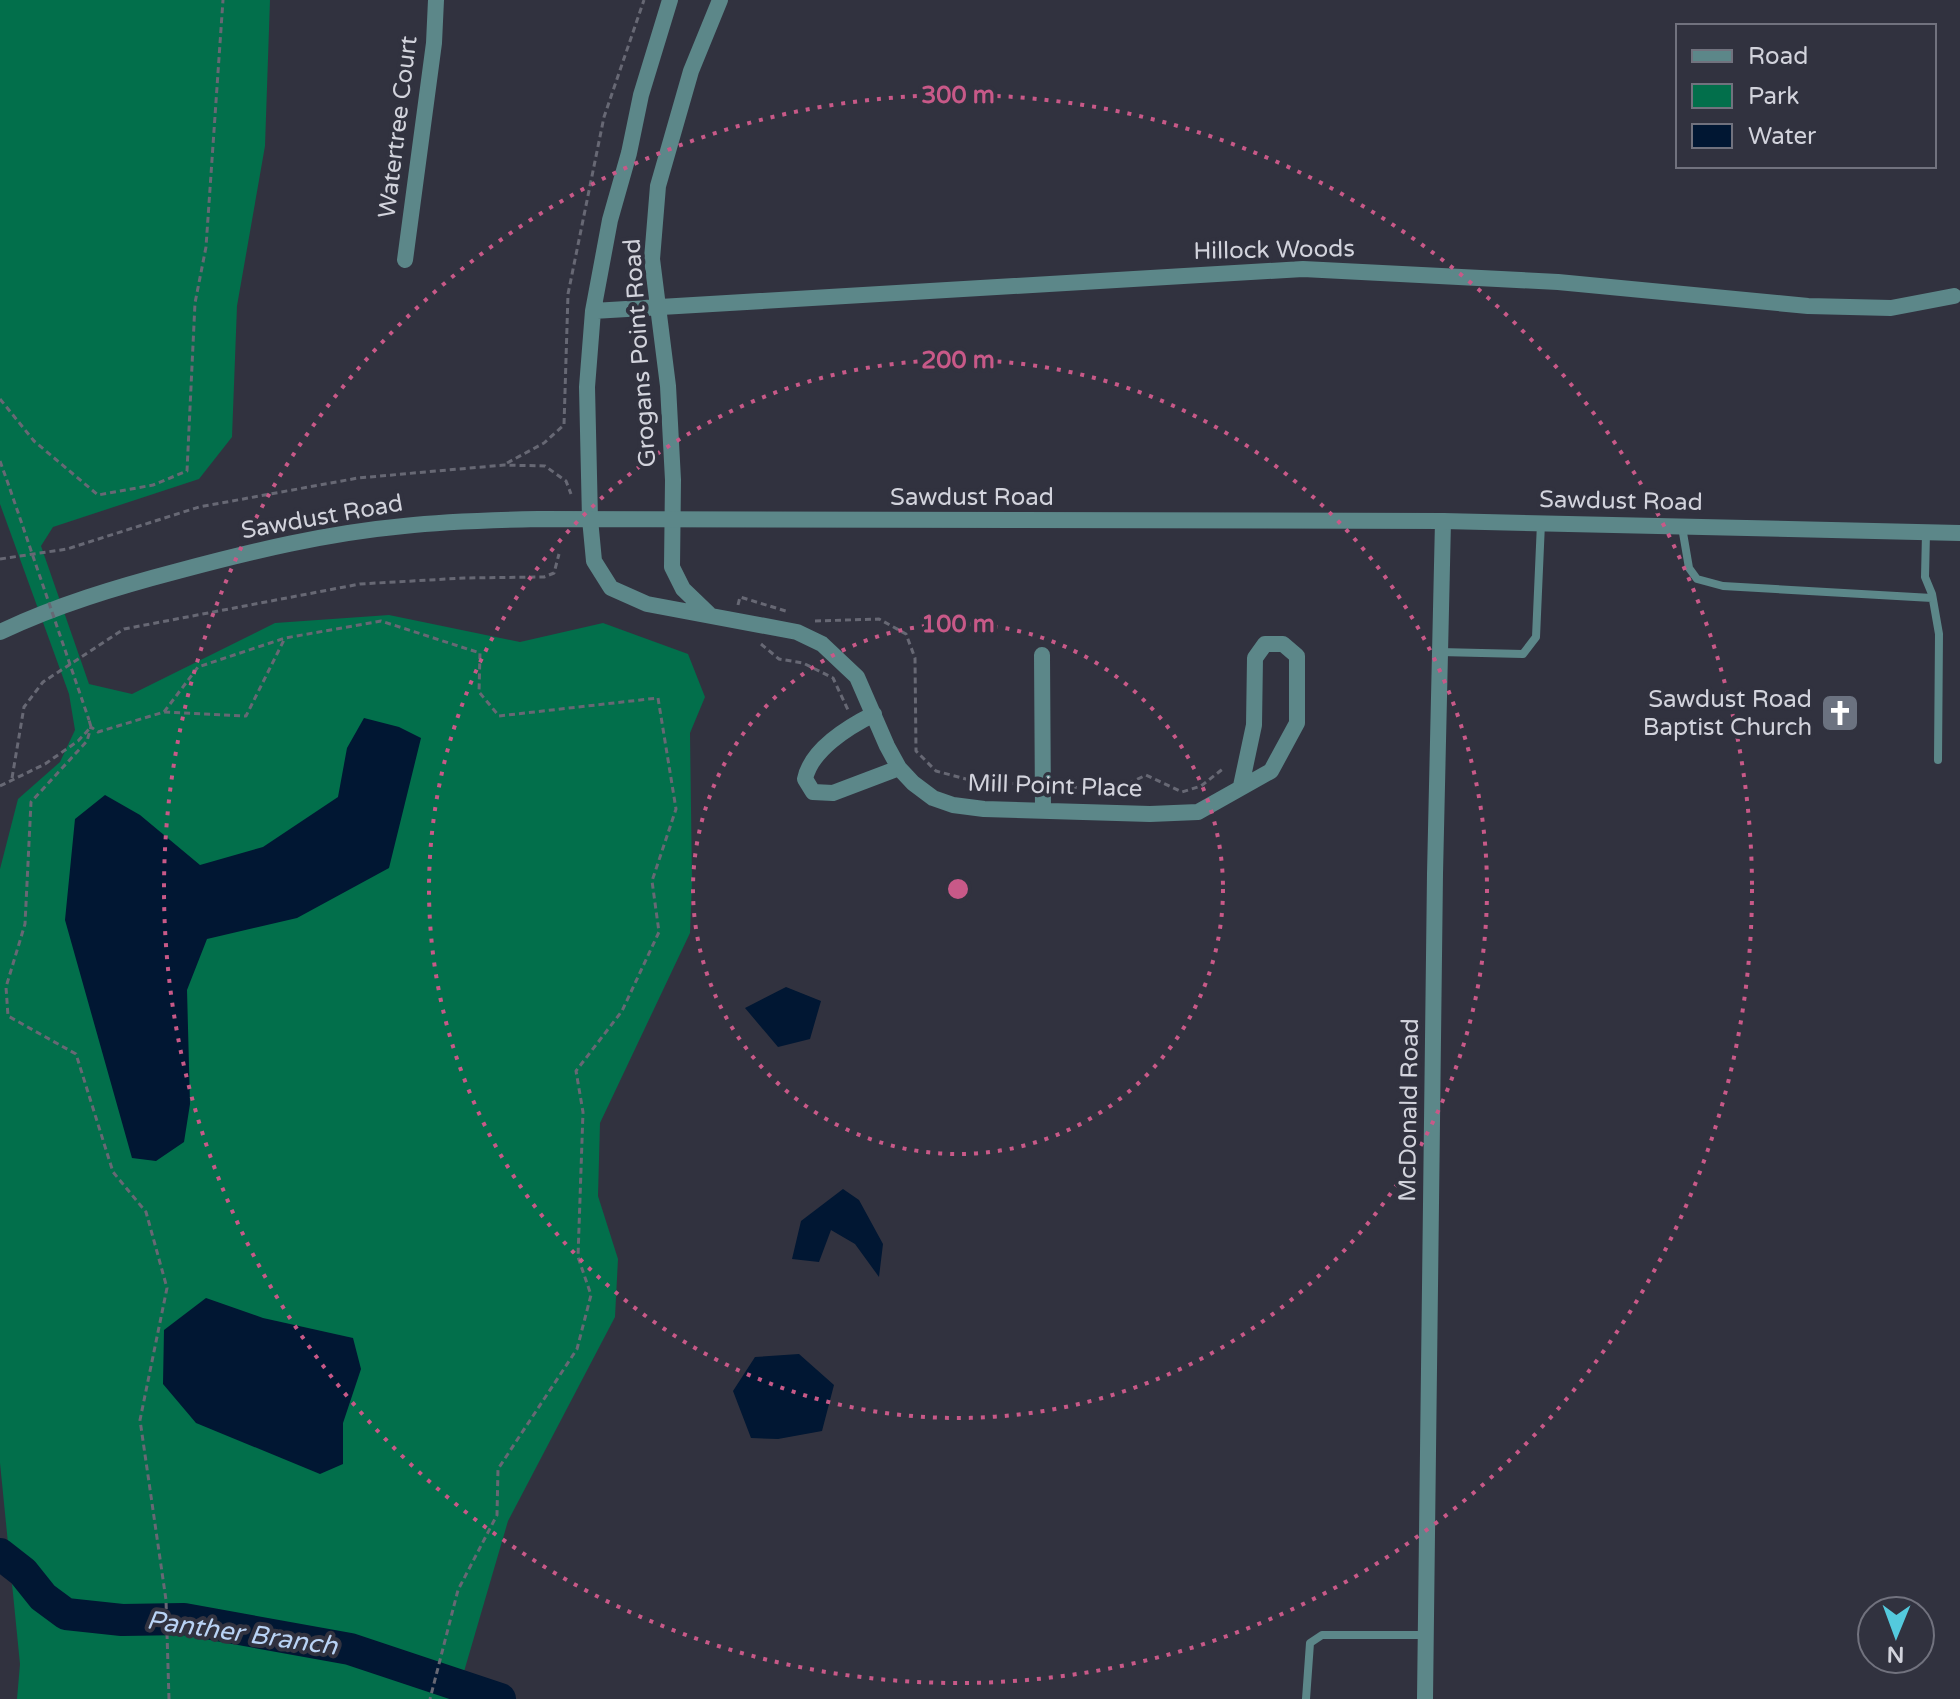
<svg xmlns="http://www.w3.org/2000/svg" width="1960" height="1699" font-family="'Varela Round',sans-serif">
<rect width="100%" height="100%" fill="#31323f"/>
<path fill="#026f4b" d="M 0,0 L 270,0 L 265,146 L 237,306 L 232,437 L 199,479 L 53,527 L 41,546 L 89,684 L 132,694 L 275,623 L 389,615 L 520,642 L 603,623 L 688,654 L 705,697 L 690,733 L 692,881 L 690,933 L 600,1123 L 598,1196 L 618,1259 L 615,1317 L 508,1521 L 456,1699 L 17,1699 L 20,1664 L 0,1463 L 0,869 L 18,799 L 60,762 L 75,730 L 69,694 L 0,504 Z"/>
<path fill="#011733" d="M 364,718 L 399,727 L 421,738 L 389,868 L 297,918 L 207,939 L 187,990 L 190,1104 L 184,1142 L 156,1161 L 132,1158 L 65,920 L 75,819 L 105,795 L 140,815 L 200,865 L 263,847 L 338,797 L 347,748 Z
M 786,987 L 821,1001 L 810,1039 L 778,1047 L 745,1008 Z
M 843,1189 L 859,1200 L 883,1244 L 879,1277 L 855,1244 L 831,1230 L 819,1262 L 792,1259 L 801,1221 Z
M 206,1298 L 263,1318 L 353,1338 L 361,1369 L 343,1423 L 343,1464 L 320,1474 L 196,1423 L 163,1384 L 164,1330 Z
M 799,1354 L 834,1385 L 822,1431 L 778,1439 L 751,1438 L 733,1391 L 755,1357 Z"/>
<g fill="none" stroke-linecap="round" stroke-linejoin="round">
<path stroke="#011733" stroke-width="32" d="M 0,1554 L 23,1572 L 43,1597 L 66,1614 L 122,1620 L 184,1619 L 350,1649 L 500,1699"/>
<path stroke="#676874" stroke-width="3" stroke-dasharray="6 4" stroke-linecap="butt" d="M 0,399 L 34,441 L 98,495 L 153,485 L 187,471 L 195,303 L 206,247 L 223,0
M 0,461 L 10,489
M 507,463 L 544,443 L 564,425 L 568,294 L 604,117 L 644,0
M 0,559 L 67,549 L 199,507 L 358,478 L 504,465 L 545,466 L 566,481 L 571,494
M 738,605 L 740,597 L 789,612
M 815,621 L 879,619 L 906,634 L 915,658 L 916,751 L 936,771 L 977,782 L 1025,784
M 761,644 L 779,659 L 803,663 L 833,678 L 848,710
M 164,712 L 198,667 L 285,638 L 381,621 L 480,653 L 479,692 L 499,716 L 658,698 L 676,809 L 652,881 L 659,932 L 622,1011 L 576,1071 L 583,1112 L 578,1257 L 591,1295 L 577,1349 L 498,1469 L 497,1515 L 458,1590 L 430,1699
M 12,778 L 24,707 L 43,682 L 124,629 L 360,584 L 464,578 L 544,577 L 554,573 L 559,554
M 1061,785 L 1110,793 L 1146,775 L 1182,792 L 1201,786 L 1224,768
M 0,786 L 45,764 L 78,741 L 91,727 L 89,720
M 169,1699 L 166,1600 L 140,1420 L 167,1288 L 146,1212 L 113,1172 L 76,1054 L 8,1016 L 6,987 L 25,924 L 31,802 L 87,741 L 91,727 L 98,732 L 164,712 L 246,716 L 285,638"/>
<path stroke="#5c8789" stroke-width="8" d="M 1682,527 L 1689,568 L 1697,579 L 1723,586 L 1932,598
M 1926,533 L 1925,577 L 1932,594 L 1939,634 L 1938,760
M 1440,652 L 1523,654 L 1536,637 L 1541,523
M 1306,1699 L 1310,1643 L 1322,1635 L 1425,1635"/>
<path stroke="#5c8789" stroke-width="16" d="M 670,0 L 641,95 L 629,153 L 610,220 L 593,311 L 587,387 L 590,519 L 594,561 L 611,588 L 647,604 L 797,632 L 822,644 L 857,677 L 887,746 L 899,768 L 913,783 L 933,798 L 953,805 L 984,809 L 1150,814 L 1198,812 L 1271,771 L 1297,723 L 1297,656 L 1283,644 L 1265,644 L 1255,658 L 1254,725 L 1241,786
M 405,260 L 434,43 L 436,0
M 593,311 L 1303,269 L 1558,282 L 1808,306 L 1891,308 L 1954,296
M 709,614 L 683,589 L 672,567 L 673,480 L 668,386 L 652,259 L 658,186 L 691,71 L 720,0
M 1042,655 L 1043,809
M 874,714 C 848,727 811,750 805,779 L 813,792 L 833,793 L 899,768
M 1425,1699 L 1435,874 L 1443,521"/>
<path stroke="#5c8789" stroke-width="16" d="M 0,632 C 57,605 117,587 178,571 C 252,551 328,533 404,526 C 448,521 493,520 538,519 L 1443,521 L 1960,533"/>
<path stroke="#676874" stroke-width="3" stroke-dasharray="6 4" stroke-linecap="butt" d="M 10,489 L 89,720"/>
</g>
<g fill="none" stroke="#c85988" stroke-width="4" stroke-dasharray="4 8">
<circle cx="958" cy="889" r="265"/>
<circle cx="958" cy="889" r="529"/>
<circle cx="958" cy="889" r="794"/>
</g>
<defs>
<symbol id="church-square" viewBox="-11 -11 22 22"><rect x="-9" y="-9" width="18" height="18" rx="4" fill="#6b7280" stroke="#31323f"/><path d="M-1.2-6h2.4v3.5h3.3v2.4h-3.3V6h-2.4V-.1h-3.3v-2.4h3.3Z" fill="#fff"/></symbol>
</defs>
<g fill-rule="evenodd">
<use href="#church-square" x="1818" y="691" width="44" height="44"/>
</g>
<g text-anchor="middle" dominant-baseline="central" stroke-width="8" stroke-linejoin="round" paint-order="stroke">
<g font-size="24" fill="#d2d3dc" stroke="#31323f">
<text transform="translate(398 127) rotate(-83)">Watertree Court</text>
<text transform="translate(1274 250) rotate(-1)">Hillock Woods</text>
<text transform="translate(640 353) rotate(-94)">Grogans Point Road</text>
<text x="972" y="497">Sawdust Road</text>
<text transform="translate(1621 501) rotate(1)">Sawdust Road</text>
<text transform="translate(322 517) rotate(-10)">Sawdust Road</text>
<text transform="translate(1055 786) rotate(2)">Mill Point Place</text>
<text transform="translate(1409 1110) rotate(-89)">McDonald Road</text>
</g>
<g font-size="24" fill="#d2d3dc" stroke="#31323f" text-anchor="end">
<text x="1812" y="699">Sawdust Road<tspan x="1812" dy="28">Baptist Church</tspan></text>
</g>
<g font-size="26" font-style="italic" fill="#b9d3f5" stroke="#31323f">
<text transform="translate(242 1633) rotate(8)">Panther Branch</text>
</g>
</g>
<circle cx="958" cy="889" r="12" fill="#c85988" stroke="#31323f" stroke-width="4"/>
<g font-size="24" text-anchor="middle" font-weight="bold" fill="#c85988" stroke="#31323f" stroke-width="8" stroke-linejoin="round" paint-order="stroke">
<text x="958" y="103">300 m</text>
<text x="958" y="368">200 m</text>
<text x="958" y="632">100 m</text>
</g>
<rect x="1676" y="24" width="260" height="144" fill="#31323f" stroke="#71727e" stroke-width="2"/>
<rect x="1692" y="50" width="40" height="12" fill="#5c8789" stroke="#71727e" stroke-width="2"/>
<text x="1748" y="64" font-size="24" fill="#d2d3dc">Road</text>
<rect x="1692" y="84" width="40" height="24" fill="#026f4b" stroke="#71727e" stroke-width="2"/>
<text x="1748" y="104" font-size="24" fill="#d2d3dc">Park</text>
<rect x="1692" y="124" width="40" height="24" fill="#011733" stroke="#71727e" stroke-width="2"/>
<text x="1748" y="144" font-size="24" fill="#d2d3dc">Water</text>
<g transform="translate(1896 1635) rotate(181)"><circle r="38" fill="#31323f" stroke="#71727e" stroke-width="2"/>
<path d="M0-6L14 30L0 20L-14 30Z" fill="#54cadd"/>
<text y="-12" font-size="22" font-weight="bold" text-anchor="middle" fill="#d2d3dc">N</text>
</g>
</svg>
